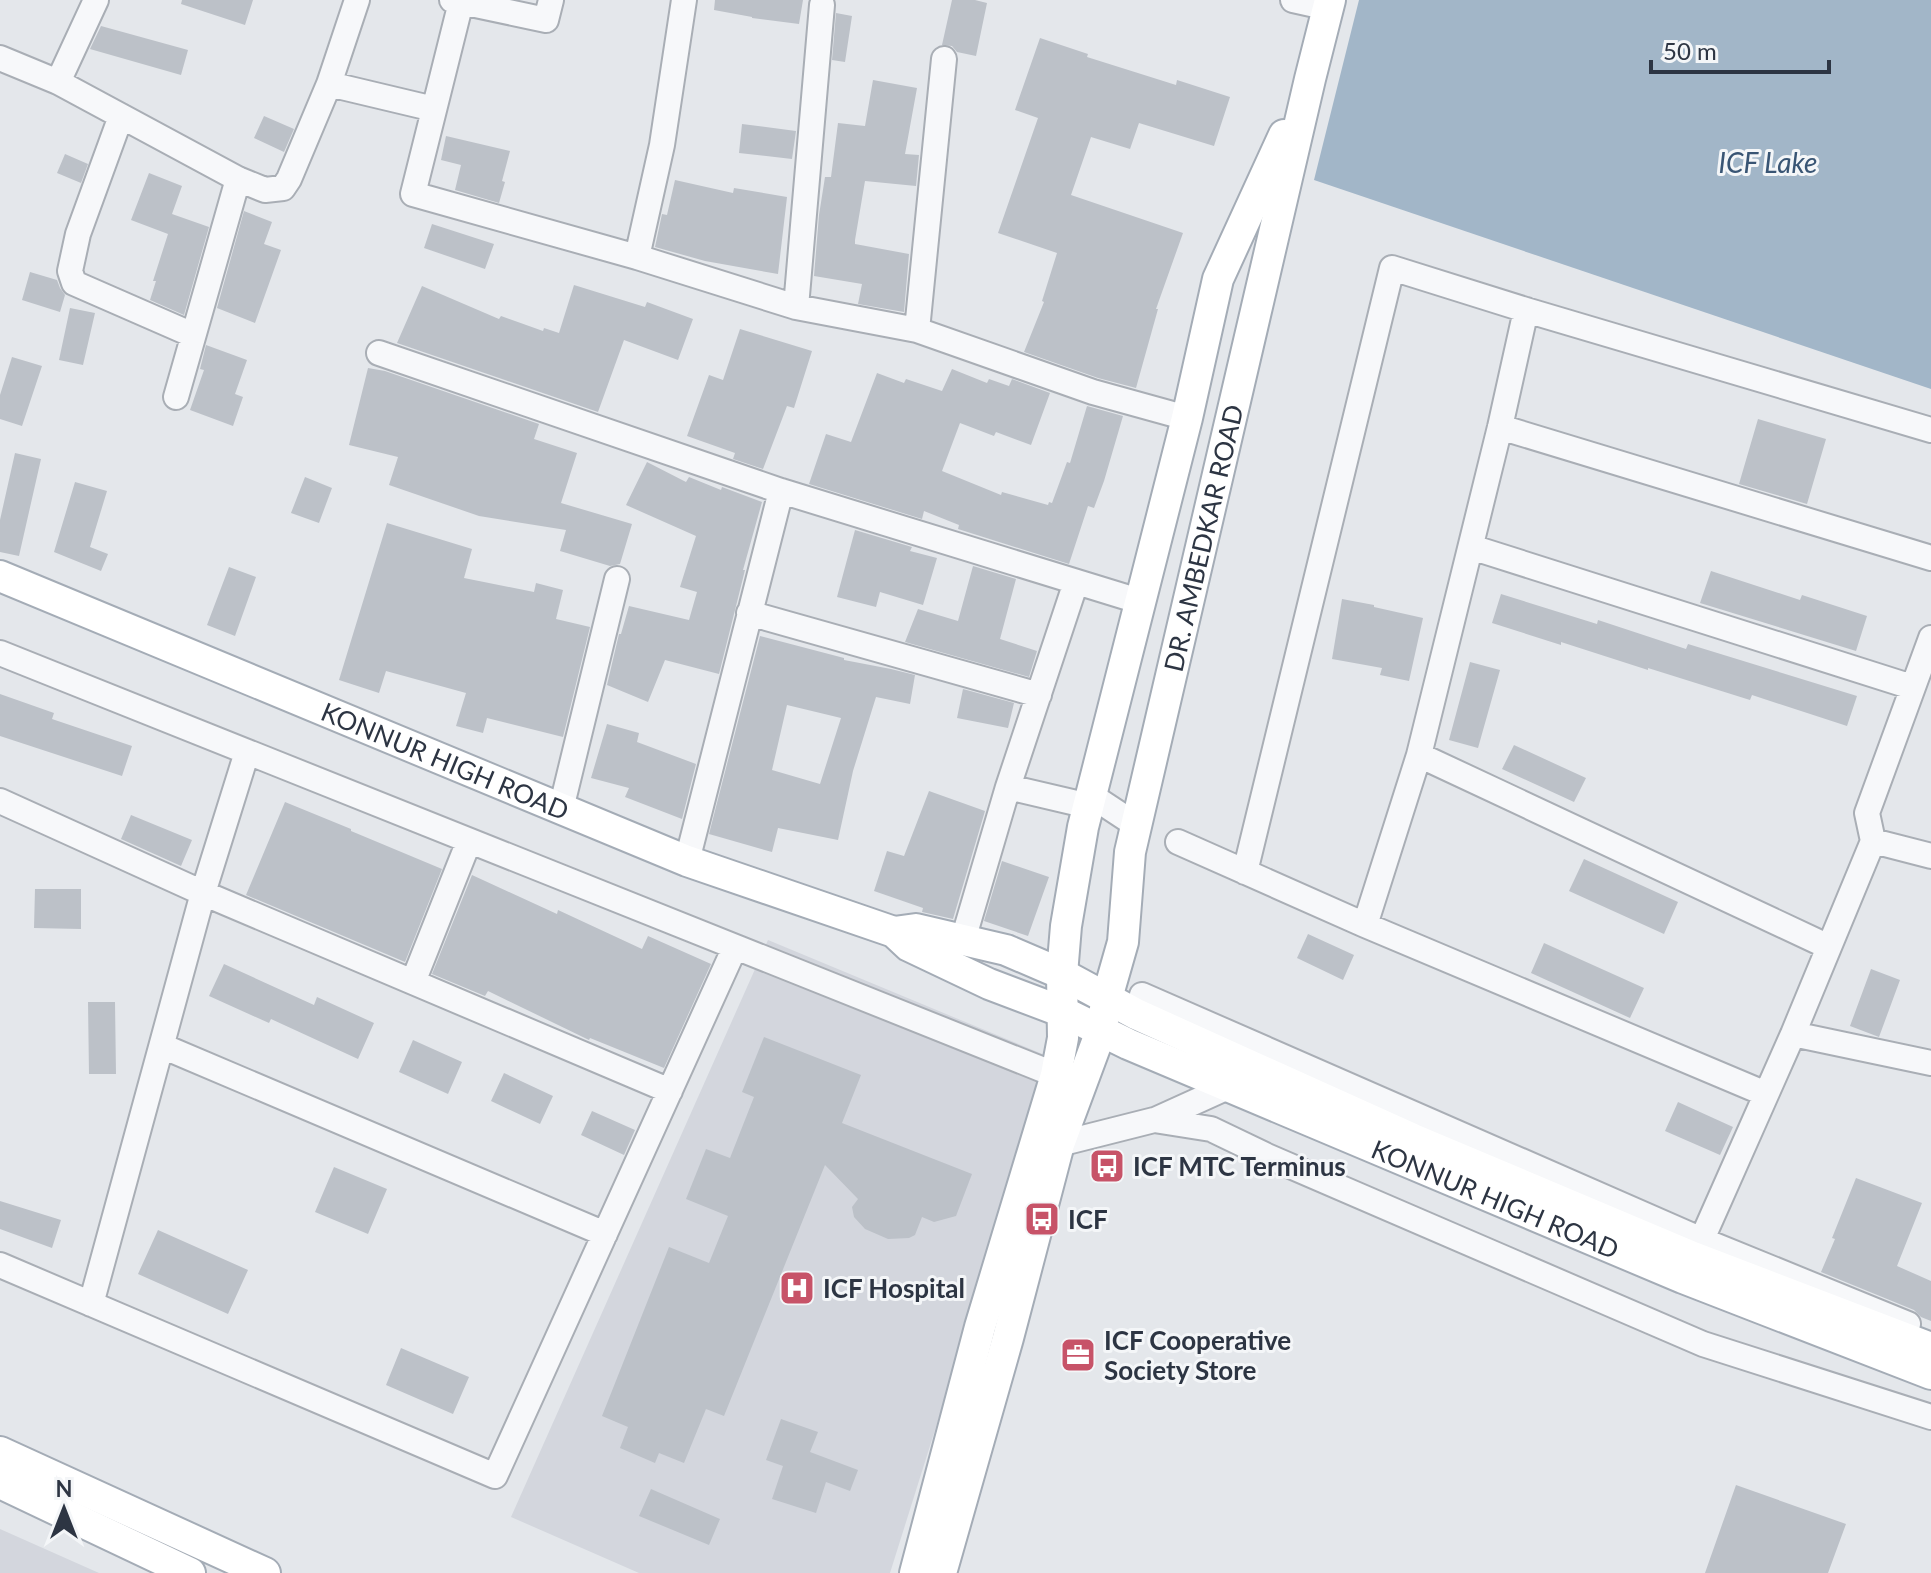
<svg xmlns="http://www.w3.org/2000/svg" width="1931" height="1573" font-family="Lato,sans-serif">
<rect width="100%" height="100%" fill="#e4e7eb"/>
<path fill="#d3d6dd" d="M 768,940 L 1052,1058 L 890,1573 L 639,1573 L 511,1517 Z
M 0,1529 L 99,1573 L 0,1573 Z"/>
<path fill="#a2b6c8" d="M 1359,0 L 1931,0 L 1931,389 L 1314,180 Z"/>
<path fill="#bcc1c8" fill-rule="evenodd" d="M 182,0 L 253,0 L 245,25 L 181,4 Z
M 715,0 L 803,0 L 799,24 L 752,18 L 752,17 L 714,10 Z
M 952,0 L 975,0 L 987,3 L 976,56 L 957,52 L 952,46 L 942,45 Z
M 836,13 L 852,16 L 845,62 L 832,60 Z
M 101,26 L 188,50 L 181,75 L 90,49 Z
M 1040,38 L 1088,54 L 1087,57 L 1176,85 L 1177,80 L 1230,97 L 1214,146 L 1139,123 L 1130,149 L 1091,137 L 1071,195 L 1183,233 L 1156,309 L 1158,309 L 1136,388 L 1098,378 L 1024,352 L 1044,302 L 1042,301 L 1057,253 L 998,233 L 1038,118 L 1015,110 Z
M 873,80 L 917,88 L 905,154 L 919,155 L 916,186 L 865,181 L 855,240 L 855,244 L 909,254 L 904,312 L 858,304 L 862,284 L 814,276 L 819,215 L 825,177 L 831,177 L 838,123 L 865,126 Z
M 264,116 L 294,129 L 284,152 L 254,138 Z
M 742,124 L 796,131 L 792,159 L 739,153 Z
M 446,136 L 510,151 L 502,181 L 505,182 L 499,203 L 455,190 L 461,165 L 441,160 Z
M 65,154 L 88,164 L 81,183 L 57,173 Z
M 149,173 L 182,186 L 172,214 L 209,227 L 184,315 L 150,300 L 156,281 L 153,281 L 168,234 L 131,220 Z
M 675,180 L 733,193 L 734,188 L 787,197 L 778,274 L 705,261 L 655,247 L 662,214 L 667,215 Z
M 244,211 L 272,222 L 264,244 L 281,250 L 255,323 L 217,308 Z
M 432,224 L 494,244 L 485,269 L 424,248 Z
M 30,272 L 57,280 L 60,288 L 65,295 L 60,312 L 22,300 Z
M 574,285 L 645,307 L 647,302 L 693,319 L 678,360 L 624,340 L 598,412 L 397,343 L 422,286 L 499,319 L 501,316 L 543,331 L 544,328 L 559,333 Z
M 70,308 L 95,313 L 83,365 L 59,360 Z
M 740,329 L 812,351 L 794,408 L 787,406 L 763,469 L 733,459 L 735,453 L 687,436 L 709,375 L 723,380 Z
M 206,345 L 247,360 L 235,394 L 243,397 L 233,426 L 190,410 L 204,370 L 200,369 Z
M 12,357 L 42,366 L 22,426 L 0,419 L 0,395 Z
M 368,368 L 385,371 L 539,424 L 534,439 L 577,453 L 561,503 L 632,524 L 620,564 L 610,566 L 560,551 L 566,530 L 479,516 L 389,485 L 398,457 L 349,445 Z
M 952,369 L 987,383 L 989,379 L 1009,386 L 1012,379 L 1050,393 L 1031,445 L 996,432 L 994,436 L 960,423 L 942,471 L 1001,495 L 1002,492 L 1048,505 L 1049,502 L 1052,503 L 1067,462 L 1070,463 L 1087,406 L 1123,416 L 1104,481 L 1094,508 L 1088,506 L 1069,564 L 958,529 L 959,525 L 924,511 L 922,519 L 809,484 L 826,434 L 851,442 L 877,373 L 904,383 L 906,379 L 942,391 Z
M 1758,419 L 1826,439 L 1807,504 L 1739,484 Z
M 15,453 L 41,459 L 19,556 L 0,552 L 0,520 Z
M 647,462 L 686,482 L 689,477 L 721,490 L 722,487 L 762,502 L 743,570 L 745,570 L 719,674 L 665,660 L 648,702 L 607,685 L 619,634 L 621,634 L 629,606 L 689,620 L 697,592 L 680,587 L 696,536 L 626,505 Z
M 305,477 L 332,488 L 319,523 L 291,513 Z
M 75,482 L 107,491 L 90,547 L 108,554 L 101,571 L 54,552 Z
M 387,523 L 472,549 L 464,578 L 534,592 L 536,583 L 563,590 L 556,619 L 590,627 L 563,737 L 487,718 L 483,733 L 456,726 L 466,693 L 386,671 L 379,693 L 339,680 Z
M 855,530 L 912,547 L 910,551 L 937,558 L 923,605 L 880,592 L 876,607 L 837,597 Z
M 973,566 L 1016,579 L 1000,639 L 1037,651 L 1029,677 L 905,642 L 918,609 L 958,621 Z
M 229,567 L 256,577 L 235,636 L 207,625 Z
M 1711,571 L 1800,600 L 1802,595 L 1867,616 L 1856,651 L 1700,603 Z
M 1501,594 L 1597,624 L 1598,620 L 1686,649 L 1688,644 L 1857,696 L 1847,726 L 1752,695 L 1750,700 L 1648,668 L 1648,670 L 1561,642 L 1561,645 L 1492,623 Z
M 1342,599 L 1374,605 L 1374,607 L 1423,618 L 1409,681 L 1380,675 L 1382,668 L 1332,659 Z
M 760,636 L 844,658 L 844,660 L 891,669 L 915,675 L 910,704 L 876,697 L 853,771 L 838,840 L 778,828 L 772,852 L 709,834 ZM 787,705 L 841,718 L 820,784 L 772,770 Z
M 1470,662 L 1500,670 L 1478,748 L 1449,740 Z
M 963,689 L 1014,703 L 1008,728 L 957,718 Z
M 0,694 L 54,713 L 52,719 L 132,746 L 122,776 L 0,736 Z
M 607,724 L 639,733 L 637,742 L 696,764 L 682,819 L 625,797 L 629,788 L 591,778 Z
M 1514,745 L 1586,778 L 1574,802 L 1502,769 Z
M 929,791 L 985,811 L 953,919 L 922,912 L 923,908 L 874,891 L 887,851 L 904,856 Z
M 285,802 L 351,829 L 351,831 L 442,869 L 405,962 L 246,895 Z
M 131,815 L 192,840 L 181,866 L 121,839 Z
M 1584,859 L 1678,902 L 1664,934 L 1569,891 Z
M 1002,861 L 1049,877 L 1028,936 L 984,921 Z
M 472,875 L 557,914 L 558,910 L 642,949 L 648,936 L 711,964 L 664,1068 L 590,1038 L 589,1040 L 488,991 L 485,996 L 432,974 Z
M 35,889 L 81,889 L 81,929 L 34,928 Z
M 1308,934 L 1354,955 L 1343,980 L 1297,958 Z
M 1544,943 L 1644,988 L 1630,1018 L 1531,973 Z
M 224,964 L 314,1005 L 317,997 L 374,1023 L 358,1059 L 271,1019 L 269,1023 L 209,996 Z
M 1871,969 L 1900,980 L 1879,1037 L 1850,1026 Z
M 88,1002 L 115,1002 L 116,1074 L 89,1074 Z
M 764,1037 L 861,1075 L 842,1123 L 972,1174 L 956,1216 L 934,1222 L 922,1217 L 915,1235 L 909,1238 L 888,1239 L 865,1229 L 854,1217 L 852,1207 L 858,1199 L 825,1165 L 724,1416 L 706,1409 L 684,1463 L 659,1453 L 655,1463 L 620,1448 L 628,1427 L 602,1416 L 669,1247 L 709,1263 L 728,1216 L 686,1199 L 706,1149 L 730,1158 L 754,1097 L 742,1092 Z
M 413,1040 L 462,1062 L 448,1094 L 399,1072 Z
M 504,1073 L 553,1096 L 540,1124 L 491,1101 Z
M 1678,1102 L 1733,1127 L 1720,1155 L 1665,1131 Z
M 592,1111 L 635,1130 L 624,1155 L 581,1135 Z
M 334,1167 L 387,1189 L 368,1234 L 315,1212 Z
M 1856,1178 L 1922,1203 L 1897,1266 L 1931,1281 L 1931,1321 L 1921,1317 L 1914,1310 L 1821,1272 L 1835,1239 L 1832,1238 Z
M 0,1201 L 61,1220 L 52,1248 L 0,1229 Z
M 158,1230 L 248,1270 L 228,1314 L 138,1274 Z
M 401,1348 L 469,1377 L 453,1414 L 386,1385 Z
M 781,1419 L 818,1432 L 810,1452 L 858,1470 L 850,1491 L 826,1482 L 816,1513 L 772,1499 L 783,1466 L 766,1460 Z
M 1736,1485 L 1846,1524 L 1828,1573 L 1705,1573 Z
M 651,1489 L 720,1519 L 709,1545 L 639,1516 Z"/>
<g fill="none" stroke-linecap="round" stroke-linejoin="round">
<defs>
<path id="minor" d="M 452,0 L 546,20 L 551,0
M 684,0 L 662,145 L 637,257 L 796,307 L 917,330 L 1093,392 L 1187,418
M 1293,0 L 1329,8
M 461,2 L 413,194 L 637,257
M 0,58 L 58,82 L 238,179 L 265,190 L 283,188 L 289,179 L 329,84 L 357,0
M 58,82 L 96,0
M 329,84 L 434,109
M 121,116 L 78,234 L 70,271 L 74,283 L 193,335
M 796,307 L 822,5
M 917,330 L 944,59
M 379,353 L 781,491 L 1142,602
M 176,397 L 238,179
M 1500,427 L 1931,558
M 1471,547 L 1912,687
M 749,613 L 1039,695
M 0,653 L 1056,1075
M 1419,755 L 1829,947
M 1008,787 L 1089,806
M 1092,796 L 1136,825
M 0,801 L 203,893 L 670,1091
M 561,809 L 617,579
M 1873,841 L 1931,856
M 1178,842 L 1365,925 L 1766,1094
M 687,861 L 781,491
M 1245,872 L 1392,268 L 1526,310 L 1931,430
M 1365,925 L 1419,755 L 1500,427 L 1526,310
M 963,940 L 1008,787 L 1076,582
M 413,982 L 469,841
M 1142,995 L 1702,1240 L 1908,1324
M 1793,1034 L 1931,1063
M 162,1046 L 605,1234
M 1155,1120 L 1230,1086
M 1059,1144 L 1154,1120 L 1211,1129 L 1267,1156 L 1703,1344 L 1931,1417
M 1695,1255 L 1793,1034 L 1873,841 L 1867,813 L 1931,638
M 0,1265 L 495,1476 L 735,947
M 91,1304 L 203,893 L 247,752"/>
<g id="major">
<path id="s1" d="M 0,576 L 687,861 L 894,932 L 909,946 L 989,984 L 1063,1012 L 1128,1044 L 1683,1278 L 1931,1374"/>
<path d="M 894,932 L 916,929 L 1006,950 L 1062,974 L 1136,1014 L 1413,1139 L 1693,1257 L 1931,1348"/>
<path d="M 0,1452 L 265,1573"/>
<path d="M 0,1483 L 190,1573"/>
<path d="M 915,1573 L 980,1327 L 1056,1075 L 1063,1038 L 1062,974 L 1066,926 L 1083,827 L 1187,418 L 1218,279 L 1284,135"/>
<path id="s2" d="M 941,1573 L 1008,1338 L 1059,1144 L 1101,1031 L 1107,998 L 1123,942 L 1130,852 L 1310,79 L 1330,0"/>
</g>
</defs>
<use href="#minor" stroke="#a9aeb5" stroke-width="28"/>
<use href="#major" stroke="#a4acb6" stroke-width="34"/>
<use href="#minor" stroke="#f7f8fa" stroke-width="24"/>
<use href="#major" stroke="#fff" stroke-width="30"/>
</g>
<defs>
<symbol id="bus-square" viewBox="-11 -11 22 22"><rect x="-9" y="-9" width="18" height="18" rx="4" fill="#c75368" stroke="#f4f6f8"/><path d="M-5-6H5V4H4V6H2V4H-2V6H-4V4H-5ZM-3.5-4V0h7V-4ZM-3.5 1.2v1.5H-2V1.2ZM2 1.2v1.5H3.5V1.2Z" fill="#fff"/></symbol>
<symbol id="hospital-square" viewBox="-11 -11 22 22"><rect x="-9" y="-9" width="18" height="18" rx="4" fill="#c75368" stroke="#f4f6f8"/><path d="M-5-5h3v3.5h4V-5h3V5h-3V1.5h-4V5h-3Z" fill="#fff"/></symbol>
<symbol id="office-square" viewBox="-11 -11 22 22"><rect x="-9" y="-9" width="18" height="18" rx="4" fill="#c75368" stroke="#f4f6f8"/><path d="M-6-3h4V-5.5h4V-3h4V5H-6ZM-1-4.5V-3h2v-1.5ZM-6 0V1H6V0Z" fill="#fff"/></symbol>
</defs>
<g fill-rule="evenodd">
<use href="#bus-square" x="1087" y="1146" width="40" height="40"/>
<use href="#bus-square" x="1022" y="1199" width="40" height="40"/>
<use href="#hospital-square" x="777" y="1268" width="40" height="40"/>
<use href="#office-square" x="1058" y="1335" width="40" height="40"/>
</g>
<g text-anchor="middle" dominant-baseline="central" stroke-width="6" stroke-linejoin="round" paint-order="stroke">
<g font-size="26" fill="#2d3543" stroke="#f4f6f8">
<text stroke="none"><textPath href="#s2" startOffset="1070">DR. AMBEDKAR ROAD</textPath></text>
<text stroke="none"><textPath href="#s1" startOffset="482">KONNUR HIGH ROAD</textPath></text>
<text stroke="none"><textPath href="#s1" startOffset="1622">KONNUR HIGH ROAD</textPath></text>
</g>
<g font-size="26" font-weight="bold" fill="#2d3543" stroke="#f4f6f8" text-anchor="start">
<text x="1133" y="1166">ICF MTC Terminus</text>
<text x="1068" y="1219">ICF</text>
<text x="823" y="1288">ICF Hospital</text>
<text x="1104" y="1340">ICF Cooperative<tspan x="1104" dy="30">Society Store</tspan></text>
</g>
<g font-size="28" font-style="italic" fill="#395574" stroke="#f4f6f8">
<text x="1768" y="162">ICF Lake</text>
</g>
</g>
<g transform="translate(64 1509)" stroke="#f4f6f8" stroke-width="6" paint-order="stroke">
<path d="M0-6L14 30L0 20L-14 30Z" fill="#2d3543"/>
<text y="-12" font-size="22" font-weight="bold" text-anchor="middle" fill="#2d3543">N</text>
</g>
<path d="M1651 60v12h178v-12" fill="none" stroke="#2d3543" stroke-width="4"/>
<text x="1663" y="60" font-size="24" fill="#2d3543" stroke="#f4f6f8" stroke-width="6" paint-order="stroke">50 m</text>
</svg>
